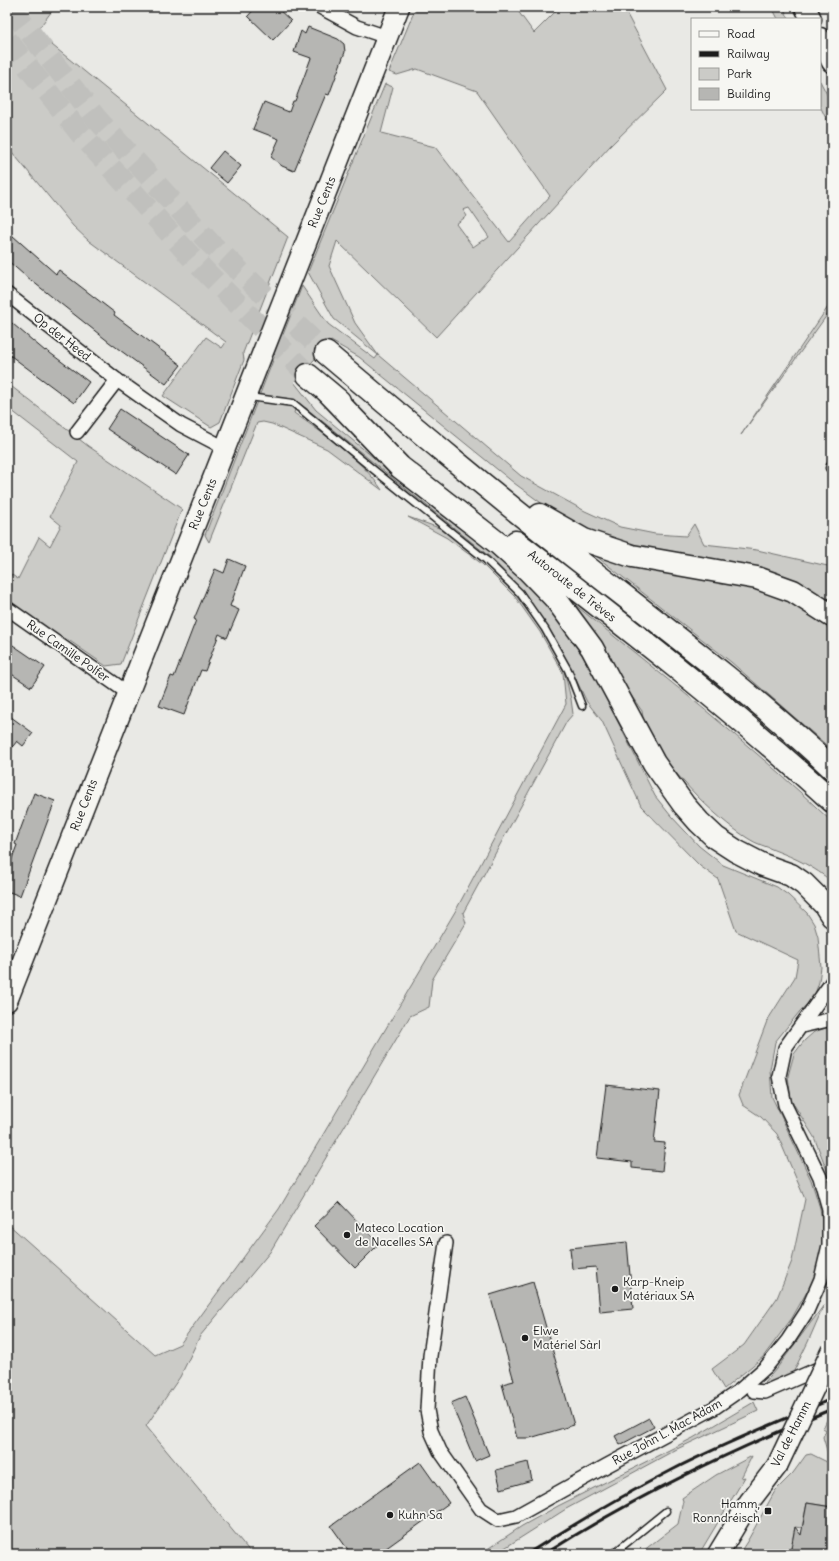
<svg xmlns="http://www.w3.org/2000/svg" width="839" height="1561" viewBox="0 0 839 1561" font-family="Delius,sans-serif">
  <rect width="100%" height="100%" fill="#e9e9e5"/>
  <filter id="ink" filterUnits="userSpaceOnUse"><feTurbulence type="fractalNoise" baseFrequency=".025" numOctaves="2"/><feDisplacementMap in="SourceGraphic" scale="8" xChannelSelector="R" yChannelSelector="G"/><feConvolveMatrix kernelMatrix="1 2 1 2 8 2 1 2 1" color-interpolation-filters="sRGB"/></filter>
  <g filter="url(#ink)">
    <!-- green -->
    <g fill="#cbcbc7" stroke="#747472" fill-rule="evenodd">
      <polygon points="7,7 55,7 36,32 288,237 243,353 244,360 220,422 211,427 163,396 206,337 222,348 226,342 89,241 73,226 7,146"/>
      <path d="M416 7H515L534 33 560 7H623L667 90 610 146 436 337 337 241 329 266 355 323 378 355 521 476 585 511 620 527 655 534 686 536 694 524 704 544 757 550 832 567V602L795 581 650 550 615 541 582 527 548 508 514 483 359 357 331 341 294 382 316 410 379 462 483 542 534 589 567 628 604 694 655 796 671 816 699 846 723 865 777 887 788 895 807 913 814 924 818 937 821 967 819 982 815 994 810 1001 800 1011 775 1042 770 1070 772 1097 811 1180 820 1208 825 1241 813 1281 792 1318 763 1357 724 1389 712 1369 744 1345 777 1298 792 1261 805 1199 777 1134 761 1117 743 1105 739 1095 767 1021 795 977 798 960 736 931 718 879 700 866 641 806 602 721 587 702 557 641 525 594 490 557 306 408 296 406 294 413C323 433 363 461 382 490L327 449 272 424 263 422 257 423 209 542 205 535 302 286 328 324 375 359 378 355 334 319 308 272 385 84 393 87 381 133 435 147 509 242 550 196 477 91 417 69 397 75 389 72ZM469 208 489 237 484 241 483 240 473 247 456 224 467 216 463 210Z"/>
      <polygon points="772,7 783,7 789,19 778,19"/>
      <polygon points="820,81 832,104 832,131 820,106"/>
      <polygon points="832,301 832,308 741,435"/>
      <polygon points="7,383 88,446 182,509 121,664 106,666 67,639 65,642 7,601 7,572 18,579 39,537 50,546 61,525 50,516 78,462 7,407"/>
      <polygon points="408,517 442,529 483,562 508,585 540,628 564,670 571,699 573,714 567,721 463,913 466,923 432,980 429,1007 410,1016 270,1252 200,1336 180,1377 146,1426 252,1554 7,1554 7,1223 155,1355 180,1344 279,1209 456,910 566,704 563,673 540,632 515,597 482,564 447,538"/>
      <polygon points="598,552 755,585 790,598 832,627 832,750 731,662 596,556"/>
      <path d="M574 604C662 675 751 744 832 822V882C815 867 795 858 774 850 766 846 756 844 749 839 714 818 662 764 645 726 643 722 643 716 642 711L570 608Z"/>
      <polygon points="829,1027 832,1027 832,1183 814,1137 791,1100 788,1076 794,1054 804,1041 814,1032"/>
      <polygon points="824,1305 808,1342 792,1375 770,1385 764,1383 777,1368"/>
      <polygon points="754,1402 758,1411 677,1449 566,1509 495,1554 480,1554 522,1526 558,1506 693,1438"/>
      <polygon points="832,1418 832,1507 807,1503 802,1528 795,1527 790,1554 739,1554 748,1540 775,1491 793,1473 806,1455 811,1454 831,1464 823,1437 826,1430 823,1428 827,1420"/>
      <polygon points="752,1456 741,1478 745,1477 699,1554 639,1554 678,1524 683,1501 682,1498 716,1475"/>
    </g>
    <!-- building -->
    <g fill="#b6b6b3" stroke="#1c1c1c">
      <polygon points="256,7 276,7 291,21 273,40 248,16"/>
      <polygon points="308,27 338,39 344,44 345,52 329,95 326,94 294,171 282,166 271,157 279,139 253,129 264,102 289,112 293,101 295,101 311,58 294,52 301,31 305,34"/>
      <polygon points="223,151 241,166 227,183 209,168"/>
      <polygon points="13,236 56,274 59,270 115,313 114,315 181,365 166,384 109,342 32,281 32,282 7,260 7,243"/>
      <polygon points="7,319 45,351 46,350 89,382 74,403 7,353"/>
      <polygon points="120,409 189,455 176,475 107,429"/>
      <polygon points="229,559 245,566 230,606 239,610 227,638 219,634 205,671 201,670 184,715 159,706 171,676 174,677 196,620 194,619 215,569 224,573"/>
      <polygon points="7,641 45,667 31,687 7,671"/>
      <polygon points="7,714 33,733 23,746 17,741 7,754"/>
      <polygon points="34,793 55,801 20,896 7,891 7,872 17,845 15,844"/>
      <polygon points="606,1085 660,1091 654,1142 665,1143 662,1171 632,1168 632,1162 597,1158"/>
      <polygon points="339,1202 379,1244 355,1268 314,1226"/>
      <polygon points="627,1242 633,1309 600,1312 596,1267 572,1269 570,1248"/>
      <polygon points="533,1282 574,1425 530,1438 517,1438 502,1384 514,1381 490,1295"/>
      <polygon points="465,1397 489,1455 475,1461 451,1403"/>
      <polygon points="649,1418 654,1427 620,1445 615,1436"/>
      <polygon points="420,1462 449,1503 378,1554 351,1554 331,1526"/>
      <polygon points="528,1462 532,1480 501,1489 496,1470"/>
      <polygon points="807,1503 832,1507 832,1554 790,1554 795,1527 801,1535"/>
    </g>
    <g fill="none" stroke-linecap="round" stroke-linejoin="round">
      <!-- highway-tunnel -->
      <g stroke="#c0c0bd" stroke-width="22" stroke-dasharray="22 11" stroke-linecap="butt">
        <polyline points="10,7 96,118 209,242 326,353"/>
        <polyline points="7,40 80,133 193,259 308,375"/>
      </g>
      <defs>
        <g id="lane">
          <polyline points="249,397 293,403 374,470 486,560 520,593 545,629 568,670 582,706"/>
          <polyline points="829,468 832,461"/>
          <polyline points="613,1554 666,1511"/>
        </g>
        <g id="street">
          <polyline points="320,7 357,27 387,37"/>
          <polyline points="7,294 117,380 181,425 225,448"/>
          <polyline points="77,432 117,380"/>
          <polyline points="7,608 128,693"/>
          <polyline points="802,1026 832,1019"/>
          <polyline points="446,1243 430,1356 427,1410 431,1431 440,1451 481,1509 498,1520 516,1516 606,1466 714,1408 740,1390 766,1367 788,1340 807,1311 821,1279 829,1245 829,1209 820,1177 785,1105 779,1076 785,1048 832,982"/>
          <polyline points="754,1391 765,1392 827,1365"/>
        </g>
        <g id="primary">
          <polyline points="805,7 811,19"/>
          <polyline points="820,38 832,62"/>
          <polyline points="7,1001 399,7"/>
          <polyline points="718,1554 750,1501 777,1466"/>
        </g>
        <g id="highway">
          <path d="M326 353C409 423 492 493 578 560 664 627 752 693 832 768"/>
          <polyline points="308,375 339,401"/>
          <polyline points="328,392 400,467 499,544 529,571 555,598 592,648 654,763 684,805 699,822 716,838 736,851 763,865 791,875 804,884 825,905 832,916"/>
          <polyline points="540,515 584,540 632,556 757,578 793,591 832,616"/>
          <path d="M516 542C624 625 732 709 832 801"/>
        </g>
      </defs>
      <!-- lane casing -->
      <use href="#lane" stroke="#1c1c1c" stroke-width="9"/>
      <!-- street casing -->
      <use href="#street" stroke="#1c1c1c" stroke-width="16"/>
      <!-- primary casing -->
      <use href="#primary" stroke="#1c1c1c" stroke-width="23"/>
      <!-- highway casing -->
      <use href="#highway" stroke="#1c1c1c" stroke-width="25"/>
      <!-- lane -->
      <use href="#lane" stroke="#f6f6f2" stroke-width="6"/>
      <!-- street -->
      <use href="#street" stroke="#f6f6f2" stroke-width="13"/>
      <!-- primary -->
      <use href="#primary" stroke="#f6f6f2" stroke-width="20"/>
      <!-- highway -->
      <use href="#highway" stroke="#f6f6f2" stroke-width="22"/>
      <!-- rail -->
      <g stroke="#1c1c1c" stroke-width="3">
        <path d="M527 1554C574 1524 623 1495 674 1469 725 1443 779 1421 832 1399"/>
        <path d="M545 1554C637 1495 731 1451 832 1409"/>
      </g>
      <defs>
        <polyline id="primary-bridge" points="777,1466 832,1350"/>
      </defs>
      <!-- primary-bridge casing -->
      <use href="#primary-bridge" stroke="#1c1c1c" stroke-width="23" stroke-linecap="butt"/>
      <!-- primary-bridge -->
      <use href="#primary-bridge" stroke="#f6f6f2" stroke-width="20"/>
    </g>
  </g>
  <!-- markers -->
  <g fill="#1c1c1c" stroke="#f6f6f2" stroke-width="1.5">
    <circle cx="347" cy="1235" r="4"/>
    <circle cx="615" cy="1289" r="4"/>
    <circle cx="525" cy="1338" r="4"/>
    <rect x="764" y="1507" width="8" height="8" rx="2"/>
    <circle cx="390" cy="1515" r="4"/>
  </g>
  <g text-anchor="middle" stroke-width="3.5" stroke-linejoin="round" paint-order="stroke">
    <!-- street labels -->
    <g font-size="12" fill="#1c1c1c" stroke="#f6f6f2">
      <text transform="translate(322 202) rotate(-68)" y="4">Rue Cents</text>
      <text transform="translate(62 337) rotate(38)" y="4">Op der Heed</text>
      <text transform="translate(203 504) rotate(-68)" y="4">Rue Cents</text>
      <text transform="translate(572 586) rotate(38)" y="4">Autoroute de Trèves</text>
      <text transform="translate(68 651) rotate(35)" y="4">Rue Camille Polfer</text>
      <text transform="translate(84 805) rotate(-69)" y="4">Rue Cents</text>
      <text transform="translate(667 1432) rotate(-29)" y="4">Rue John L. Mac Adam</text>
      <text transform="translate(791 1434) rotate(-63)" y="4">Val de Hamm</text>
    </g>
    <!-- poi labels -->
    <g font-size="12" fill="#1c1c1c" stroke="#f6f6f2" text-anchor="start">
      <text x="355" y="1232">Mateco Location<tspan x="355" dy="14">de Nacelles SA</tspan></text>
      <text x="623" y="1286">Karp-Kneip<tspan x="623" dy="14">Matériaux SA</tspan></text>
      <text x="533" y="1335">Elwe<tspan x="533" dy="14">Matériel Sàrl</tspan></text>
      <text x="760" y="1508" text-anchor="end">Hamm,<tspan x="760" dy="14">Ronndréisch</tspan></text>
      <text x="398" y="1519">Kuhn Sa</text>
    </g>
  </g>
  <!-- margin -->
  <rect width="839" height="1561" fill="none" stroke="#f6f6f2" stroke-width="24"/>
  <rect x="12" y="12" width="815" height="1537" fill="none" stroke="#1c1c1c" stroke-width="1.5" filter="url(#ink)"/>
  <!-- legend -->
  <rect x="691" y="18" width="130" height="92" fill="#f6f6f2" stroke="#9f9f9c"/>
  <rect x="699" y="31" width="20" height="6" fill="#f6f6f2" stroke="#9f9f9c"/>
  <text x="727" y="38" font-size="12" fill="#1c1c1c">Road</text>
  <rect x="699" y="51" width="20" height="6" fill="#1c1c1c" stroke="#9f9f9c"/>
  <text x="727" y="58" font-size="12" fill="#1c1c1c">Railway</text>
  <rect x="699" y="68" width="20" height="12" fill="#cbcbc7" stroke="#9f9f9c"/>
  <text x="727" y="78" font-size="12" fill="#1c1c1c">Park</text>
  <rect x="699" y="88" width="20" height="12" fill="#b6b6b3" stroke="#9f9f9c"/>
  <text x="727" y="98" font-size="12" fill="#1c1c1c">Building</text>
</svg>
